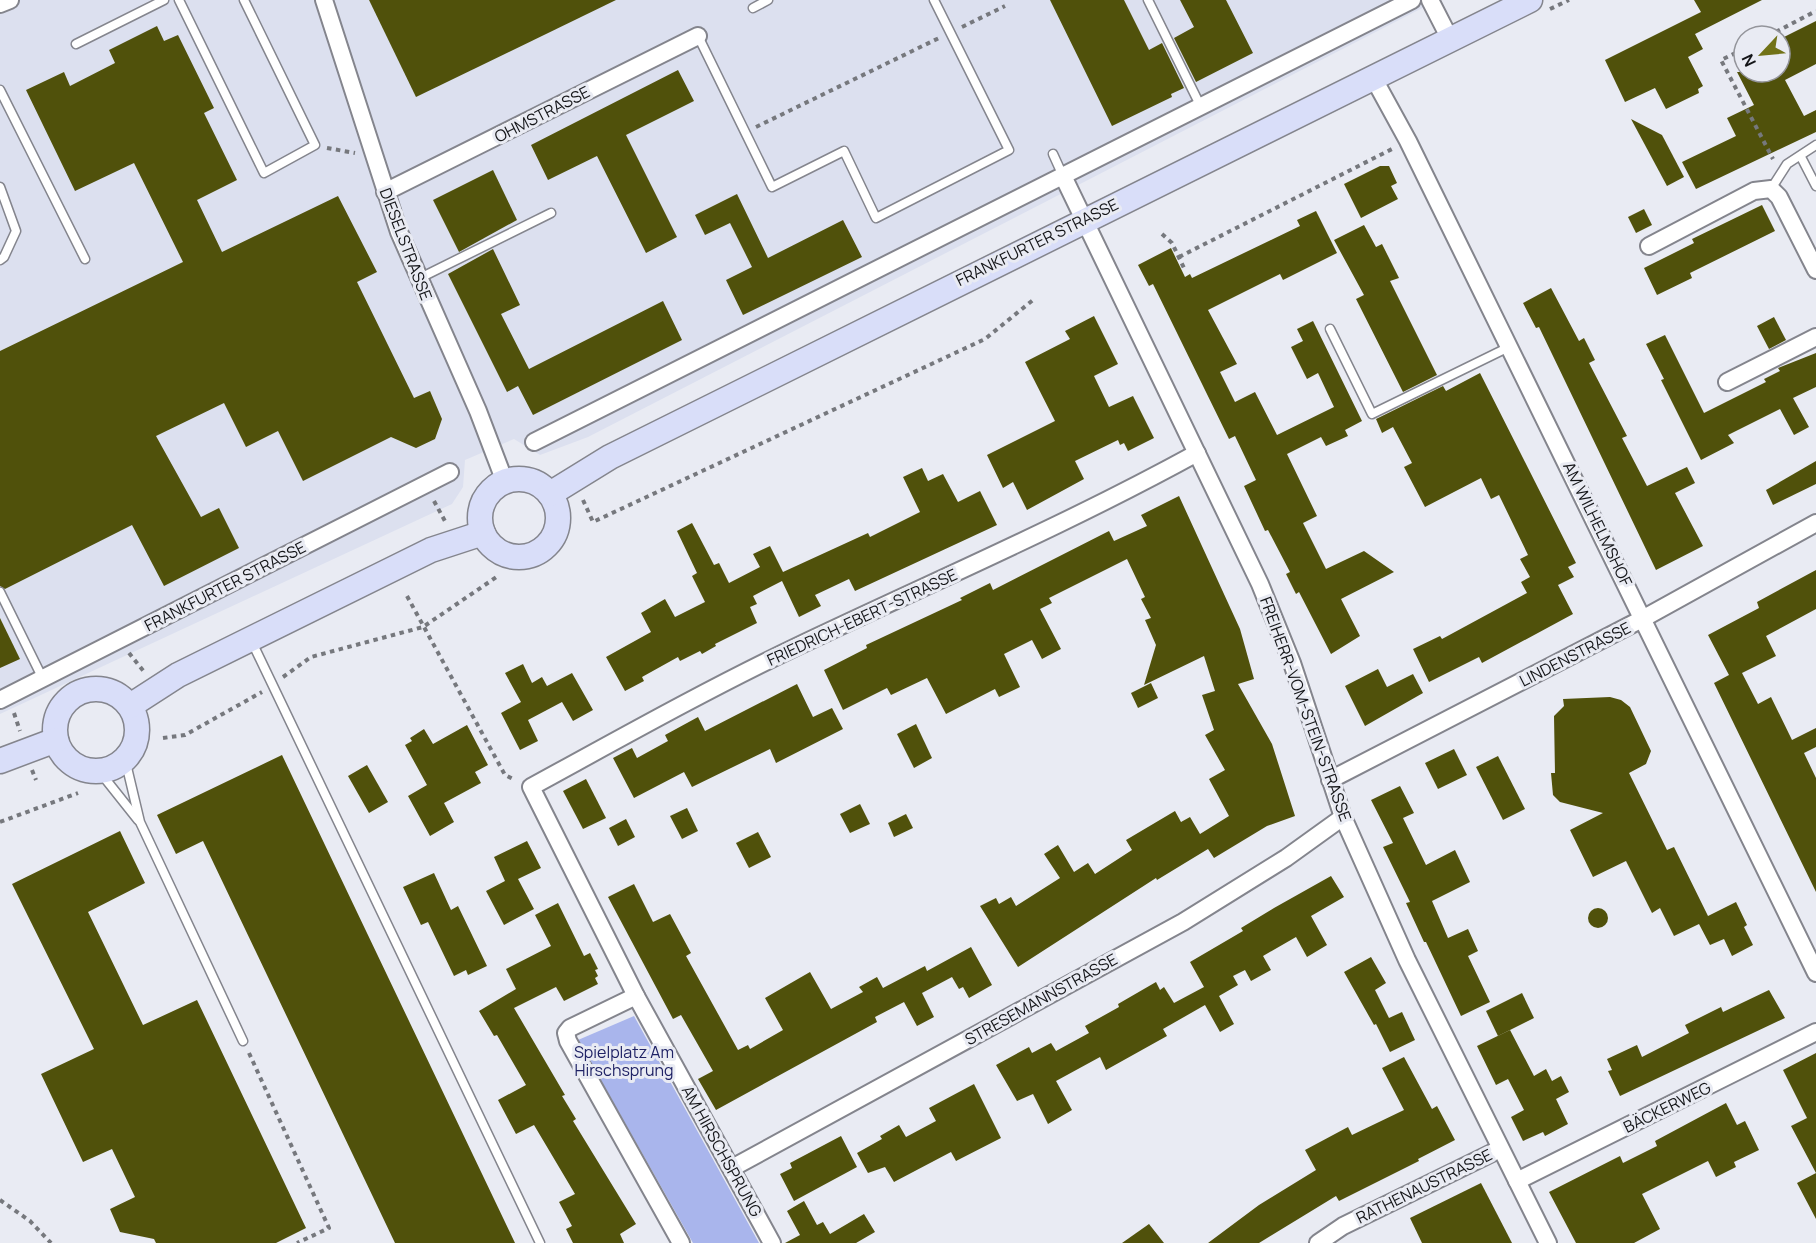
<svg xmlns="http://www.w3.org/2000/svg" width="1816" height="1243" viewBox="0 0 1816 1243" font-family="Manrope,sans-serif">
  <rect width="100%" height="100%" fill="#e9ebf3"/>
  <!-- built -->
  <polygon fill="#dce0ef" points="0,0 1438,0 588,437 540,455 514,439 465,460 463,487 452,504 0,714"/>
  <!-- green -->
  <polygon fill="#a9b5ec" points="634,1016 759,1243 693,1243 578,1040"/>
  <!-- building -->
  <g fill="#50510b">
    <polygon points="369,0 616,0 416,97"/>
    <polygon points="1050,0 1124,0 1149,50 1162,43 1184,88 1171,94 1172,97 1112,126"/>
    <polygon points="1180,0 1226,0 1253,53 1196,82 1174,38 1194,27"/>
    <polygon points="1694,0 1762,0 1695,34 1703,49 1688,57 1703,86 1698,89 1699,93 1666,109 1655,88 1625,102 1605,60 1701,12"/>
    <polygon points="1816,21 1816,64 1785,80 1804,116 1816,110 1816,132 1696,189 1682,162 1736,136 1727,118 1754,105 1737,72 1780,72 1780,39"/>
    <polygon points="157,26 164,41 178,35 214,108 204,113 237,180 197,200 222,252 338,196 377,272 357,282 414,398 430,391 442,419 435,439 416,448 391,437 303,481 278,431 246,447 224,403 156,436 201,517 219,508 239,548 164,586 132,525 5,589 0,586 0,351 183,262 134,163 75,191 26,90 64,72 70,86 115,63 109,50"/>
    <polygon points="678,70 694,101 626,135 677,237 646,253 597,156 548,180 531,145"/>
    <polygon points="1631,119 1662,135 1684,177 1667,186"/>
    <polygon points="1380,166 1389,166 1397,183 1391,186 1398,199 1361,218 1344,184"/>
    <polygon points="493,170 517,220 459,252 433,200"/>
    <polygon points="737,194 768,258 843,220 862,257 743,315 726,280 752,267 730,223 705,235 695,215"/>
    <polygon points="1762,205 1775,231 1690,273 1692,278 1657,295 1644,268 1694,243 1692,239"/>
    <polygon points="1644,209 1652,225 1636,233 1628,217"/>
    <polygon points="1316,211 1337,253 1283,280 1280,274 1208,310 1237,364 1220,372 1235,402 1255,392 1277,435 1334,407 1318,373 1307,379 1291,347 1303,341 1297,329 1313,321 1362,421 1345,430 1348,436 1326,446 1321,437 1287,454 1317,516 1303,523 1326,569 1364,551 1394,572 1341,599 1360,636 1331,654 1299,592 1296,594 1286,574 1290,572 1268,530 1265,531 1244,486 1256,480 1235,436 1229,439 1153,284 1149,286 1138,265 1171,248 1185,277 1190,274 1192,278 1300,226 1297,220"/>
    <polygon points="1364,225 1376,247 1382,244 1399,278 1390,281 1437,375 1403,392 1356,299 1364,295 1334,240"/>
    <polygon points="493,249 520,305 501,314 529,369 663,301 682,340 533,415 518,386 507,392 448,274"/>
    <polygon points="1551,288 1579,341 1584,338 1595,360 1589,363 1627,436 1622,438 1647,486 1687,467 1695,483 1675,493 1703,546 1656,570 1539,327 1536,328 1523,303"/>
    <polygon points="1094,316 1118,364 1094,376 1109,407 1133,396 1154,438 1128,451 1124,443 1120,445 1118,440 1075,461 1084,479 1027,510 1013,482 1003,488 987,455 1055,421 1025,362 1070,339 1065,331"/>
    <polygon points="1774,317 1786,340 1769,349 1757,326"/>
    <polygon points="1665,335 1704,413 1766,382 1764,379 1780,371 1778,368 1816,353 1816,387 1793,398 1809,427 1794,435 1780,409 1728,435 1734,443 1701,460 1661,380 1664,379 1646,344"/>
    <polygon points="1480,373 1576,563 1568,567 1574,577 1558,585 1573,614 1482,663 1479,657 1429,682 1413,649 1440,636 1442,639 1527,593 1521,582 1530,577 1520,559 1528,555 1499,495 1491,499 1481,478 1425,507 1404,467 1412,463 1393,427 1382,433 1376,419 1443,386 1446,391"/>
    <polygon points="1816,461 1816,484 1773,505 1766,490"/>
    <polygon points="922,468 928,481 943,474 958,502 980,491 997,525 855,591 849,579 815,595 821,606 799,617 782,581 753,596 757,604 750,607 757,623 715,644 716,646 702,654 700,651 680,661 678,657 642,677 644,681 625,691 606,657 651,632 641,613 665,599 675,617 705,602 692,576 697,573 677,531 692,523 714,565 719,563 729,583 760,567 753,554 770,546 783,572 868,533 870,537 920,512 903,477"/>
    <polygon points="1179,496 1240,629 1254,679 1238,684 1272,744 1295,816 1267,826 1214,858 1208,849 1157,880 1156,878 1018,967 980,906 996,898 999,904 1011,897 1016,906 1060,878 1044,854 1058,845 1074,872 1088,863 1095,874 1132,850 1126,840 1175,811 1181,822 1190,817 1200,834 1229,816 1209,779 1225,770 1205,735 1214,730 1202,695 1215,691 1204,656 1144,685 1156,645 1145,620 1151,618 1141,599 1145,597 1127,559 1049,598 1052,603 1040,609 1061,649 1042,659 1032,640 1004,654 1020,687 999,697 995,689 946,714 927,678 891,695 887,688 843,710 824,670 867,648 866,645 962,600 960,598 990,583 993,590 1109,531 1114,541 1147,526 1141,515"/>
    <polygon points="1816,570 1816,609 1766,636 1776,656 1742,673 1758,704 1771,697 1792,740 1816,728 1816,747 1804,753 1816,778 1816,892 1714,683 1729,675 1708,635 1759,608 1757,602"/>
    <polygon points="0,618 20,659 0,668"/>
    <polygon points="523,664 532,683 542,677 547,686 572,673 593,710 573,721 562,702 528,720 538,741 520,750 501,713 521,702 505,673"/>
    <polygon points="1378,669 1387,687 1413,674 1423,693 1365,726 1345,686"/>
    <polygon points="1151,683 1158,698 1138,708 1131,693"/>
    <polygon points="797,684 813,717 832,708 843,729 776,763 770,749 692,787 684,772 634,798 613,758 632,748 637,758 668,741 665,735 698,717 705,731"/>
    <polygon points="1610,697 1621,700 1630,707 1651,751 1646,764 1629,773 1667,850 1674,847 1708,916 1736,902 1747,925 1744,927 1753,945 1732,956 1724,939 1710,945 1699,924 1674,936 1660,908 1652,913 1626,861 1593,877 1570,830 1603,813 1560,802 1553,795 1551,773 1555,773 1554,716 1564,706 1563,699"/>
    <polygon points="916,724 932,758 914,768 897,734"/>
    <polygon points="467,725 488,765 475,772 481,783 444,803 454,822 430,836 408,796 427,785 405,745 412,741 410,738 424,729 433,744"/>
    <polygon points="1454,749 1467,775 1438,789 1425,763"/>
    <polygon points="282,755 515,1243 395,1243 203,841 176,854 157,815"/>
    <polygon points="1498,756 1525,809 1503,820 1476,767"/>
    <polygon points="367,765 388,802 369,813 348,776"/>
    <polygon points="586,779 606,818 583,829 563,791"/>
    <polygon points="1400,786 1414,813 1403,818 1426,865 1455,850 1470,882 1432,901 1448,938 1468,929 1478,951 1468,956 1490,1002 1461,1016 1426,942 1424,942 1406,903 1410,902 1383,847 1393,843 1371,800"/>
    <polygon points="860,804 870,824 850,833 840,814"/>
    <polygon points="687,808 698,831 682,839 670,816"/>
    <polygon points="906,814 913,828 894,837 888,823"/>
    <polygon points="626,819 635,837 618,846 609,828"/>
    <polygon points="120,831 145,883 88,912 143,1025 197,1000 306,1228 276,1243 156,1243 154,1239 120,1232 110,1209 135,1197 112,1149 83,1162 41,1074 94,1049 12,884"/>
    <polygon points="758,832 771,857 749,868 736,843"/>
    <polygon points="527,841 541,868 518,879 534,909 504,925 486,891 505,881 494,857"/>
    <polygon points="434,873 451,910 458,906 487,966 468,975 466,970 454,976 428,922 421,925 403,887"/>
    <polygon points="1331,876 1344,897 1311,916 1327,945 1307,957 1296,937 1263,956 1271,970 1251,981 1245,970 1233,976 1238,985 1219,996 1234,1024 1220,1032 1205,1005 1163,1029 1167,1036 1106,1070 1100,1057 1056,1081 1072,1110 1048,1124 1033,1094 1017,1101 996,1065 1029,1047 1032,1053 1051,1043 1056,1051 1089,1033 1085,1026 1119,1007 1118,1004 1156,982 1160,990 1164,987 1174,1003 1204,987 1190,962 1243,931 1241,928 1274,908"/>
    <polygon points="634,884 653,922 670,914 691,953 686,956 738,1050 748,1045 750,1049 783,1030 765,998 810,972 831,1009 863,992 859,987 877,977 883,988 925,966 927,971 971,947 992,985 969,998 963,987 959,989 952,977 922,993 934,1017 917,1026 904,1002 875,1017 877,1022 716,1110 698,1079 713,1071 681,1015 673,1019 608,897"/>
    <polygon points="558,903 584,956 590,953 598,969 595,970 598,976 595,978 598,984 564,1001 556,987 514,1008 565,1095 562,1096 576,1119 573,1121 636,1224 620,1234 624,1243 573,1243 566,1229 572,1226 559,1202 575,1194 534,1125 516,1134 498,1100 526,1085 497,1035 494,1036 479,1011 516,989 506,969 551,946 535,915"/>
    <circle cx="1598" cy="918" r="10"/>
    <polygon points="1371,957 1386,983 1375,990 1389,1018 1402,1012 1415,1040 1390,1052 1376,1024 1374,1025 1344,972"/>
    <polygon points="1769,990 1785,1018 1620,1096 1608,1071 1612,1070 1607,1059 1637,1045 1642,1057 1689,1033 1685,1025 1721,1007 1723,1012"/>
    <polygon points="1522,993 1534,1018 1498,1036 1486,1011"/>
    <polygon points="1510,1030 1534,1076 1546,1069 1552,1081 1561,1076 1569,1092 1556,1099 1568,1124 1545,1136 1543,1132 1523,1141 1511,1117 1524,1110 1508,1079 1496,1085 1477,1046"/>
    <polygon points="1816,1053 1816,1219 1797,1183 1816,1173 1791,1126 1807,1118 1783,1070"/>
    <polygon points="1404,1057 1432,1109 1437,1106 1455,1140 1418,1159 1419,1161 1339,1201 1336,1196 1259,1243 1208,1243 1259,1205 1316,1170 1305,1150 1348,1127 1352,1135 1404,1110 1382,1068"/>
    <polygon points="974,1084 1001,1138 956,1161 951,1152 894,1182 885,1167 868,1173 857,1153 882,1139 880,1136 899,1125 906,1137 936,1121 929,1108"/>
    <polygon points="1726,1103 1737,1125 1745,1121 1759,1150 1734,1162 1736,1167 1716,1177 1708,1161 1642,1194 1660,1229 1634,1243 1576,1243 1549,1192 1620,1156 1623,1163 1657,1146 1655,1141"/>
    <polygon points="841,1136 857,1167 794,1201 780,1174 792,1168 790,1163"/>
    <polygon points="1481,1183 1512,1243 1422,1243 1410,1218"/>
    <polygon points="804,1201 817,1225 823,1222 830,1234 864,1214 875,1232 856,1243 785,1243 800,1235 787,1211"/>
    <polygon points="1149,1224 1164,1243 1122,1243"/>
  </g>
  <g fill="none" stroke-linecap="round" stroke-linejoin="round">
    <defs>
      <g id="lane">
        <polyline points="179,0 264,173 315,145 244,0"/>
        <polyline points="1148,0 1201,107"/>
        <polyline points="753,8 768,0"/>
        <polyline points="698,36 772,187 844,151 876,218 1009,150 934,0"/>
        <polyline points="76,44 164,0"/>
        <polyline points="0,90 85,259"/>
        <polyline points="1053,154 1063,176"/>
        <polyline points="1801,157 1816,186"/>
        <polyline points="0,187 16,231 4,257 0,260"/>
        <polyline points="1771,189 1787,164 1816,145"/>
        <polyline points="418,279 551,213"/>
        <polyline points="1330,329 1372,414 1509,347"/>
        <polyline points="0,592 43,679"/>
        <polyline points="251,640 540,1243"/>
        <polyline points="125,759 140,822 243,1041"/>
        <polyline points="99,771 138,820"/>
      </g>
      <g id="street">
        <polyline points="324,0 399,232 478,411 505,482"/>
        <polyline points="1430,0 1450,39"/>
        <polyline points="0,4 10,0"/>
        <polyline points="1374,79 1408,141 1816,973"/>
        <polyline points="1063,176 1260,584 1292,663 1343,817 1407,960 1548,1243"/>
        <polyline points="385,192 698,36"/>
        <polyline points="1649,246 1754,191 1771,189 1779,197 1816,270"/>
        <polyline points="1727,382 1816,337"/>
        <polyline points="534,442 1412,0"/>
        <polyline points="0,700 450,472"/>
        <polyline points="1330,780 1644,618 1816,523"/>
        <polyline points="636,996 570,1028 566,1033 568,1041 681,1243"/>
        <polyline points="732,1168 1183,922 1286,858 1343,817"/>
        <polyline points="1517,1181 1816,1032"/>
        <path d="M772 1243 636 996 531 787C619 739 706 690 796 647 930 583 1066 525 1197 453"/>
        <polyline points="1318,1243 1343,1226 1500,1149"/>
      </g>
      <g id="secondary">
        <circle cx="519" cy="518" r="39"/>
        <path d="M550 494 610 457C916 303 1223 151 1530 0"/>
        <circle cx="96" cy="730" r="41"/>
        <polyline points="130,706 178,675 431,550 483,533"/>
        <polyline points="0,761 56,740"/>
      </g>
    </defs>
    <!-- lane casing -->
    <use href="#lane" stroke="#84858d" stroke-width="11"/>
    <!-- street casing -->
    <use href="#street" stroke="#84858d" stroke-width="20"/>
    <!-- secondary casing -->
    <use href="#secondary" stroke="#84858d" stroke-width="27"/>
    <!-- path -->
    <g stroke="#76787d" stroke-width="4" stroke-dasharray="4.5 4.5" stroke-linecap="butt">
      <polyline points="1550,9 1569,0"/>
      <polyline points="962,27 1005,6"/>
      <polyline points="1768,36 1816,11"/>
      <polyline points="1744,49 1721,60 1773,159"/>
      <polyline points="756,127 939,38"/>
      <polyline points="327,148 355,153"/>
      <polyline points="1162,234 1172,243 1184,268"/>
      <polyline points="1179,257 1394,148"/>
      <polyline points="583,500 593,522 985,339 1033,300"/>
      <polyline points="434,501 446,523"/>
      <polyline points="407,596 505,775 515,780"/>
      <polyline points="129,653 145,673"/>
      <polyline points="283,677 311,657 423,627 498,576"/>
      <polyline points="14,713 20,731"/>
      <polyline points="163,738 185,735 262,692"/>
      <polyline points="32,770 36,780"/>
      <polyline points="0,822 78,793"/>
      <polyline points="249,1053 329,1228 297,1243"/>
      <polyline points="0,1200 30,1221 51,1243"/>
    </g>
    <!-- lane -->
    <use href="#lane" stroke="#fff" stroke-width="8"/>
    <!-- street -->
    <use href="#street" stroke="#fff" stroke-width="16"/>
    <!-- secondary -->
    <use href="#secondary" stroke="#d9def9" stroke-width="24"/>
  </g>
  <g text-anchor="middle" stroke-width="6" stroke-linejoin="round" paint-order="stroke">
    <!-- street labels -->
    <g font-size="16" fill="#141518" stroke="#e9ebf3">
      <text transform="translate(542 114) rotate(-27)" y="6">OHMSTRASSE</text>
      <text transform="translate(1037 242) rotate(-26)" y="6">FRANKFURTER STRASSE</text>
      <text transform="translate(406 244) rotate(69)" y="6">DIESELSTRASSE</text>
      <text transform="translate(1598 524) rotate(64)" y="6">AM WILHELMSHOF</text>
      <text transform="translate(225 586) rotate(-27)" y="6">FRANKFURTER STRASSE</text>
      <text transform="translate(862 617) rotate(-25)" y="6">FRIEDRICH-EBERT-STRASSE</text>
      <text transform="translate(1575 654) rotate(-27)" y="6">LINDENSTRASSE</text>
      <text transform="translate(1306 709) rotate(70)" y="6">FREIHERR-VOM-STEIN-STRASSE</text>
      <text transform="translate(1041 999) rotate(-29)" y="6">STRESEMANNSTRASSE</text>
      <text transform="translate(1667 1107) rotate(-26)" y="6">BÄCKERWEG</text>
      <text transform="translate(722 1151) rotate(61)" y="6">AM HIRSCHSPRUNG</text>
      <text transform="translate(1424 1186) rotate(-26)" y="6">RATHENAUSTRASSE</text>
    </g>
    <!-- park labels -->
    <g font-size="16" fill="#1f2265" stroke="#e9ebf3">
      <text x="624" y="1058">Spielplatz Am<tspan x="624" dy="18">Hirschsprung</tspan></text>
    </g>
  </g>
  <!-- north arrow -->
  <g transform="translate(1762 54) rotate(244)"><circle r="28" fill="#e9ebf3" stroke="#94959b" stroke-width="1.5"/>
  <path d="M0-4.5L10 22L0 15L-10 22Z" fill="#717216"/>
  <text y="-9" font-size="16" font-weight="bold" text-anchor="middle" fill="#141518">N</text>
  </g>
</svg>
